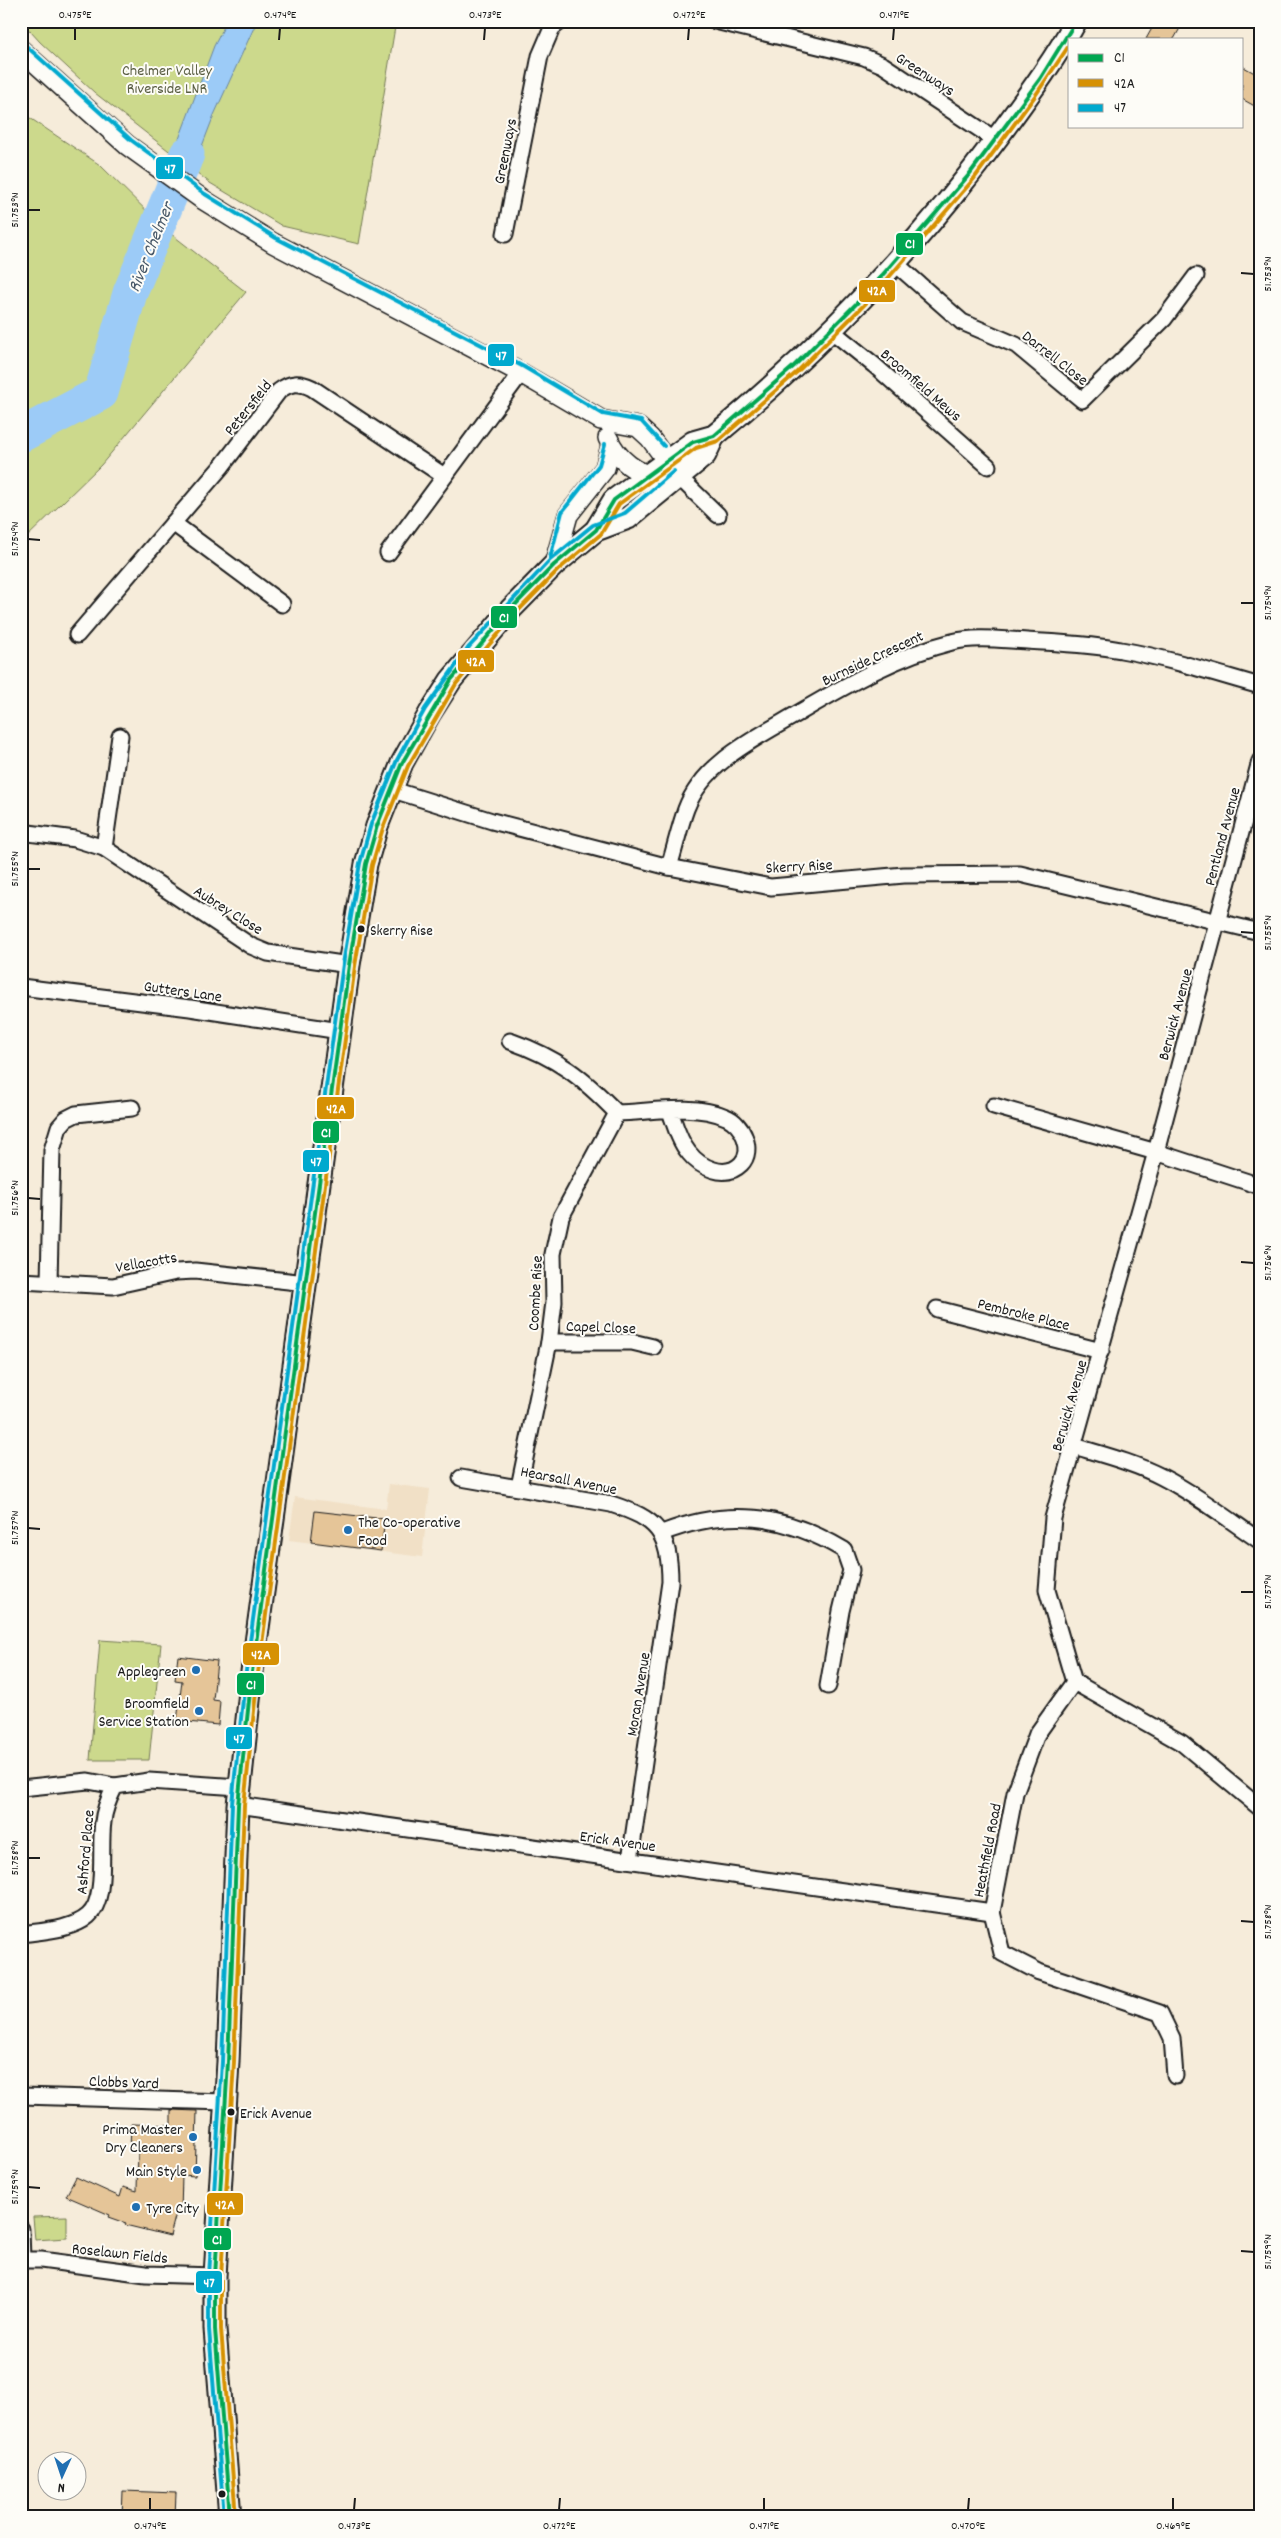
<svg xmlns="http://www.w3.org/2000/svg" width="1281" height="2538" viewBox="0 0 1281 2538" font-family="Dekko,sans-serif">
  <rect width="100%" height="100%" fill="#f6ecda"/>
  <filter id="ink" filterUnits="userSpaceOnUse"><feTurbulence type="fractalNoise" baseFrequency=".02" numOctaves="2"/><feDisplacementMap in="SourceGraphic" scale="10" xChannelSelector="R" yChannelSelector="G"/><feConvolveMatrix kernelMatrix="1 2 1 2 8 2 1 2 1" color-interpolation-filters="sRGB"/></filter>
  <g filter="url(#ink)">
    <!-- built -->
    <polygon fill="#f1e0c6" points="389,1484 430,1489 422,1557 289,1540 295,1497 386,1509"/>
    <!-- green -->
    <g fill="#ccd98c" stroke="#747a54">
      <polygon points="21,21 396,21 359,244 282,226 210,183 95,93 40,42"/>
      <polygon points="21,112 100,165 166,230 246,292 101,465 21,543"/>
      <polygon points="100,1640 161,1644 149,1760 90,1760"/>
      <polygon points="67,2216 67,2238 35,2240 33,2217"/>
    </g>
    <!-- water -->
    <polygon fill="#9ccbf7" stroke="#69859f" points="227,21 257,21 214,115 179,206 159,192 214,46"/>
    <!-- pier -->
    <polygon fill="#f6ecda" points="172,154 194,171 181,207 157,191"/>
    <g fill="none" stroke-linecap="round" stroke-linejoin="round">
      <!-- river -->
      <polyline stroke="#9ccbf7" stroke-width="35" points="21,435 101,393 130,293 187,154"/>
    </g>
    <!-- building -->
    <g fill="#e5c598" stroke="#1c1c1c">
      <polygon points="1156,21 1184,21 1174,39 1146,39"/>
      <polygon points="1242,66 1260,76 1260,109 1242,99"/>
      <polygon points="315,1511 385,1519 381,1551 311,1542"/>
      <polygon points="178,1656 217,1661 213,1700 220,1701 218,1725 177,1721 182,1681 175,1680"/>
      <polygon points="171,2110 197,2111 195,2176 182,2175 181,2213 176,2213 170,2236 125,2225 126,2223 109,2217 110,2215 66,2196 76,2177 120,2197 123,2187 137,2191 138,2150 130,2150 131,2124 171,2125"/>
      <polygon points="123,2491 176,2493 175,2517 122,2517"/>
    </g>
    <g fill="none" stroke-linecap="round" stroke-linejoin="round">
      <defs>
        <g id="minor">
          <polyline points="715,21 864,57 883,65 996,140"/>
          <polyline points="505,234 540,56 552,28 561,21"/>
          <polyline points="896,264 962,322 1016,345 1082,400 1164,319 1196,276"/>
          <polyline points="832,331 874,365 988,466"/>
          <polyline points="678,476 718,515"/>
          <polyline points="173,523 282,604"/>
          <polyline points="388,553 521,373"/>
          <path d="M77 635 222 466 279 391C291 382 299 382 312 388L444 476"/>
          <polyline points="1260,761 1156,1152 1053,1518 1047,1590 1074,1682 1182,1743 1260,1808"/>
          <polyline points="390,789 492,821 669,867 771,887 904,875 1020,874 1260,932"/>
          <polyline points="21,832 75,839 104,848 251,946 268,953 349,965"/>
          <polyline points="104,848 120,736"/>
          <path d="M669 867C675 848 679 828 686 809 704 761 760 736 802 711 848 684 899 655 952 642 976 636 1003 640 1027 641 1058 643 1090 644 1121 650 1168 658 1214 673 1260 686"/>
          <polyline points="21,987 190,1008 340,1031"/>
          <path d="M510 1041C558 1058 582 1077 617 1113L561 1217 553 1254 554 1302 549 1342 519 1487"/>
          <polyline points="994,1106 1156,1152 1260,1186"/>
          <path d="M617 1113C652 1112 693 1103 726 1117 742 1123 755 1150 741 1164 725 1180 700 1167 689 1153 679 1141 675 1125 670 1111"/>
          <polyline points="21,1281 113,1286 176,1272 195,1271 307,1283"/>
          <polyline points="49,1282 52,1150 59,1127 66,1119 76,1114 132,1108"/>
          <polyline points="937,1309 1101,1351"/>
          <polyline points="549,1342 632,1342 653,1347"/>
          <path d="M1074 1446C1104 1455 1135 1463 1162 1477 1197 1495 1228 1519 1260 1541"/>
          <path d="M461 1478 611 1504C657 1519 670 1532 670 1582L630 1860"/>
          <path d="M662 1533C727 1507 784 1514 844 1550L851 1570 841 1611 828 1686"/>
          <polyline points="1074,1682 1037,1734 1015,1793 992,1912 1002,1953 1039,1972 1160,2013 1172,2038 1175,2076"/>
          <polyline points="21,1788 88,1781 115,1786"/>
          <polyline points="238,1805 992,1912"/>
          <path d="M21 1934C41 1931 72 1930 88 1916 108 1899 99 1847 103 1822 104 1809 109 1798 115 1786L149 1781 239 1787"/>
          <polyline points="22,2096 225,2102"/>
          <polyline points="21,2229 22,2260"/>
          <polyline points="21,2260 41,2260 146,2274 215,2276"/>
        </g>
        <g id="tertiary">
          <polyline points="21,50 127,145 202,199 273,243 521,373 601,420 638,427 650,438 676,473"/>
          <path d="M608 438C616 458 638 477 661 477"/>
          <polyline points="554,565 568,515 605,468 611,446"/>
        </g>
        <g id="secondary">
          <polyline points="596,530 628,518 705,455 714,436"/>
          <path d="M230 2517 215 2329V2276L228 2062 238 1805 252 1672 349 965 366 864 377 826 402 763 430 713 451 680 511 609 554 565 596 530 614 500 693 442 714 436C822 347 917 247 1000 134 1027 97 1054 61 1076 21"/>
        </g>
      </defs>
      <!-- minor casing -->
      <use href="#minor" stroke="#1c1c1c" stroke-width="19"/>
      <!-- tertiary casing -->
      <use href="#tertiary" stroke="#1c1c1c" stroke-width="22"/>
      <!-- secondary casing -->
      <use href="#secondary" stroke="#1c1c1c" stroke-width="25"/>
      <!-- minor -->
      <use href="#minor" stroke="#fdfcf7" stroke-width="15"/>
      <!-- tertiary -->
      <use href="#tertiary" stroke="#fdfcf7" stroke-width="19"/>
      <!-- secondary -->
      <use href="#secondary" stroke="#fdfcf7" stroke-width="21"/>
      <defs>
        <polyline id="bus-1" points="230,2517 215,2329 215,2276 228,2062 238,1805 252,1672 349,965 366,864 377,826 402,763 451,680 511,609 554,565 596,530 614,500 693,442 714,436 793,367 866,294 968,176 1040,79 1076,21"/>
        <polyline id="bus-2" points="236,2517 221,2329 221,2276 234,2062 244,1805 258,1673 355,966 372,865 383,828 408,766 456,684 516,613 558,570 601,534 619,504 696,448 718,441 797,372 871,298 973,180 1035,96 1070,44"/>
        <g id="bus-3">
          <polyline points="25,45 131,140 205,194 276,238 524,367 603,414 641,421 664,446"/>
          <polyline points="550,558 562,512 599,465 605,444"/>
          <polyline points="224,2517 209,2329 209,2276 222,2062 232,1804 246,1671 274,1465 343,964 360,863 371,824 397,760 425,709 469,647 550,560 593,525 625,513 674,471"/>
        </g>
      </defs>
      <!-- bus-1 casing -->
      <use href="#bus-1" stroke="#fdfcf7" stroke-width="8"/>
      <!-- bus-2 casing -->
      <use href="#bus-2" stroke="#fdfcf7" stroke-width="8"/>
      <!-- bus-3 casing -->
      <use href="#bus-3" stroke="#fdfcf7" stroke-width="8"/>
      <!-- bus-1 -->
      <use href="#bus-1" stroke="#00a651" stroke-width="4"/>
      <!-- bus-2 -->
      <use href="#bus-2" stroke="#d69104" stroke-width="4"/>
      <!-- bus-3 -->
      <use href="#bus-3" stroke="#00a9ce" stroke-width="4"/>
    </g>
  </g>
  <!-- ticks -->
  <path fill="none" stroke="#1c1c1c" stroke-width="2" d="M75 40V28M279 40 280 28M484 40 485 28M688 40 689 28M893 40 894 28M28 210H40M1241 273 1254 274M28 539 40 540M1241 603H1254M28 869H40M1241 932 1254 933M28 1198 40 1199M1241 1262 1254 1263M28 1528 40 1529M1241 1592H1254M28 1858H40M1241 1921 1254 1922M28 2187 40 2188M1241 2251 1254 2252M150 2510V2498M354 2510 355 2498M559 2510 560 2498M764 2510V2498M968 2510 969 2498M1173 2510V2498"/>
  <!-- markers -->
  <g fill="#1c1c1c" stroke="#fdfcf7" stroke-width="2">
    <circle cx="361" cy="929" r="4.5"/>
    <circle cx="231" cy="2112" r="4.5"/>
    <circle cx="222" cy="2494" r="4.5"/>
  </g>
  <g fill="#1f6fb2" stroke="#fdfcf7" stroke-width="2">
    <circle cx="348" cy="1530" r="5"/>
    <circle cx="196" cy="1670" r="5"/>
    <circle cx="199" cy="1711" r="5"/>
    <circle cx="193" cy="2137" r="5"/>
    <circle cx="197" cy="2170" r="5"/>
    <circle cx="136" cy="2207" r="5"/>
  </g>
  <g text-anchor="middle" stroke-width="4" stroke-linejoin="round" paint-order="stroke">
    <!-- bus labels -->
    <g font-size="15" fill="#1c1c1c" stroke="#fdfcf7" text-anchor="start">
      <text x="370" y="935">Skerry Rise</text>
      <text x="240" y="2118">Erick Avenue</text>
    </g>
    <!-- park labels -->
    <g font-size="16" fill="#5a5e43" stroke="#fdfcf7">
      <text x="167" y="75">Chelmer Valley<tspan x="167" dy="18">Riverside LNR</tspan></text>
    </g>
    <!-- street labels -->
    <g font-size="16" fill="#1c1c1c" stroke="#fdfcf7">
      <text transform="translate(926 73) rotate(33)" y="6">Greenways</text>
      <text transform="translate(504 151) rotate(-79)" y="6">Greenways</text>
      <text transform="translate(1056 357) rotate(38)" y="6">Darrell Close</text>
      <text transform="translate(922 384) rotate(41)" y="6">Broomfield Mews</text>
      <text transform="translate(247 407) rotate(-51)" y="6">Petersfield</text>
      <text transform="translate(872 657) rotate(-25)" y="6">Burnside Crescent</text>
      <text transform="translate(1221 836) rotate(-75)" y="6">Pentland Avenue</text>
      <text transform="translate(799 865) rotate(-3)" y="6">Skerry Rise</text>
      <text transform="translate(229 909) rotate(32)" y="6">Aubrey Close</text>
      <text transform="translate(183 990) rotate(8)" y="6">Gutters Lane</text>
      <text transform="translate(1174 1014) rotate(-75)" y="6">Berwick Avenue</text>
      <text transform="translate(146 1261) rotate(-10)" y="6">Vellacotts</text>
      <text transform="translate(534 1293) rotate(-87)" y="6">Coombe Rise</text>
      <text transform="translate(1024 1313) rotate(14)" y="6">Pembroke Place</text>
      <text transform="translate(601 1326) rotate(2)" y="6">Capel Close</text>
      <text transform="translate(1068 1405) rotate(-74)" y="6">Berwick Avenue</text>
      <text transform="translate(569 1479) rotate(11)" y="6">Hearsall Avenue</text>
      <text transform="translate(637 1694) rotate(-81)" y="6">Moran Avenue</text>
      <text transform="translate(618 1840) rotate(8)" y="6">Erick Avenue</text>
      <text transform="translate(986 1850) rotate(-79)" y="6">Heathfield Road</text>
      <text transform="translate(84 1852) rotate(-85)" y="6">Ashford Place</text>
      <text transform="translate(124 2081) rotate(2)" y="6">Clobbs Yard</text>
      <text transform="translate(120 2252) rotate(6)" y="6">Roselawn Fields</text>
    </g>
    <!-- poi labels -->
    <g font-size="16" fill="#1c1c1c" stroke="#fdfcf7" text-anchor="end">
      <text x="358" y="1527" text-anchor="start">The Co-operative<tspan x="358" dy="18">Food</tspan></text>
      <text x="186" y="1676">Applegreen</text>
      <text x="189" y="1708">Broomfield<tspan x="189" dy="18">Service Station</tspan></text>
      <text x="183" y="2134">Prima Master<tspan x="183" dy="18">Dry Cleaners</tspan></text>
      <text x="187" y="2176">Main Style</text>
      <text x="146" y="2213" text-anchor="start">Tyre City</text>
    </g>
    <!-- water labels -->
    <g font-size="18" font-style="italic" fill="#495969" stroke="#fdfcf7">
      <text transform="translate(150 247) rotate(-68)" y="6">River Chelmer</text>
    </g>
  </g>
  <g stroke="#fdfcf7" stroke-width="2">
    <rect x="155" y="156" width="29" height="24" rx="5" fill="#00a9ce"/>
    <rect x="895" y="232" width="29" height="24" rx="5" fill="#00a651"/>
    <rect x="858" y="279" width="38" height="24" rx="5" fill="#d69104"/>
    <rect x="487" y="343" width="28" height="24" rx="5" fill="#00a9ce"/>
    <rect x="490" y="605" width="28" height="24" rx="5" fill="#00a651"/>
    <rect x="457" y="649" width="38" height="24" rx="5" fill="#d69104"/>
    <rect x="316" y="1096" width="39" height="24" rx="5" fill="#d69104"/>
    <rect x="312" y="1120" width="28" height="24" rx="5" fill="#00a651"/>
    <rect x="302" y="1149" width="28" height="24" rx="5" fill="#00a9ce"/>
    <rect x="242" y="1642" width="38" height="24" rx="5" fill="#d69104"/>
    <rect x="236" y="1672" width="29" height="24" rx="5" fill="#00a651"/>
    <rect x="225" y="1726" width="28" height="24" rx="5" fill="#00a9ce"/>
    <rect x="206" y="2192" width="38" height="24" rx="5" fill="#d69104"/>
    <rect x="203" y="2227" width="29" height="24" rx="5" fill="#00a651"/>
    <rect x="195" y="2270" width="28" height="24" rx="5" fill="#00a9ce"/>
  </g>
  <g font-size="14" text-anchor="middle" font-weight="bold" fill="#fff">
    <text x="170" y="173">47</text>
    <text x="910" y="248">C1</text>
    <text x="877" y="295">42A</text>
    <text x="501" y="360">47</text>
    <text x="504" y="622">C1</text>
    <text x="476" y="666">42A</text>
    <text x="336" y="1113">42A</text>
    <text x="326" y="1137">C1</text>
    <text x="316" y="1166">47</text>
    <text x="261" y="1659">42A</text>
    <text x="251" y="1689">C1</text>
    <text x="239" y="1743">47</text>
    <text x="225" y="2209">42A</text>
    <text x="217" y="2244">C1</text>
    <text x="209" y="2287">47</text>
  </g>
  <!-- margin -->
  <rect width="1281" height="2538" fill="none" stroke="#fdfcf7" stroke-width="55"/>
  <!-- legend -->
  <rect x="1068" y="38" width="175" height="90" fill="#fdfcf7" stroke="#a3a29f"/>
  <rect x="1078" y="54" width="25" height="8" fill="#00a651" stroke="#a3a29f"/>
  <text x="1114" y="62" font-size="15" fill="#1c1c1c">C1</text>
  <rect x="1078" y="79" width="25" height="8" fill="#d69104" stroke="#a3a29f"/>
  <text x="1114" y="88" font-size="15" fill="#1c1c1c">42A</text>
  <rect x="1078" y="104" width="25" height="8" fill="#00a9ce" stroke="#a3a29f"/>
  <text x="1114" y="112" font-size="15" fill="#1c1c1c">47</text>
  <!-- north arrow -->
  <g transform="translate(62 2476) rotate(183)"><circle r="24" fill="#fdfcf7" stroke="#a3a29f"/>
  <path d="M0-4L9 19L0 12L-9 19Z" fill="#1f6fb2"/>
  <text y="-8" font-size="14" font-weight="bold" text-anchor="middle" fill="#1c1c1c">N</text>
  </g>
  <rect x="28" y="28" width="1226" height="2482" fill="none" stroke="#1c1c1c" stroke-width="2"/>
  <g font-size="12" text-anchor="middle" fill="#1c1c1c">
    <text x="75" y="18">0.475°E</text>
    <text x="280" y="18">0.474°E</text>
    <text x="485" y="18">0.473°E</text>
    <text x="689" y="18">0.472°E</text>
    <text x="894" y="18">0.471°E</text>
    <text transform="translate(14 210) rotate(-90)" y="4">51.753°N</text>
    <text transform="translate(1267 274) rotate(-90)" y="4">51.753°N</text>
    <text transform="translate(14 539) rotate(-90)" y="4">51.754°N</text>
    <text transform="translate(1267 603) rotate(-90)" y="4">51.754°N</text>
    <text transform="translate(14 869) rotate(-90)" y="4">51.755°N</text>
    <text transform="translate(1267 933) rotate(-90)" y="4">51.755°N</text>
    <text transform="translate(14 1198) rotate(-90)" y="4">51.756°N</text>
    <text transform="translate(1267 1263) rotate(-90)" y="4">51.756°N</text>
    <text transform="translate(14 1528) rotate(-90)" y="4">51.757°N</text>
    <text transform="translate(1267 1592) rotate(-90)" y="4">51.757°N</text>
    <text transform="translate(14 1858) rotate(-90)" y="4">51.758°N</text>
    <text transform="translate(1267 1922) rotate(-90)" y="4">51.758°N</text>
    <text transform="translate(14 2187) rotate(-90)" y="4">51.759°N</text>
    <text transform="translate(1267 2252) rotate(-90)" y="4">51.759°N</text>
    <text x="150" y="2529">0.474°E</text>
    <text x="354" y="2529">0.473°E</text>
    <text x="559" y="2529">0.472°E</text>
    <text x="764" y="2529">0.471°E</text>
    <text x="968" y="2529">0.470°E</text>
    <text x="1173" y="2529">0.469°E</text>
  </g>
</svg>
